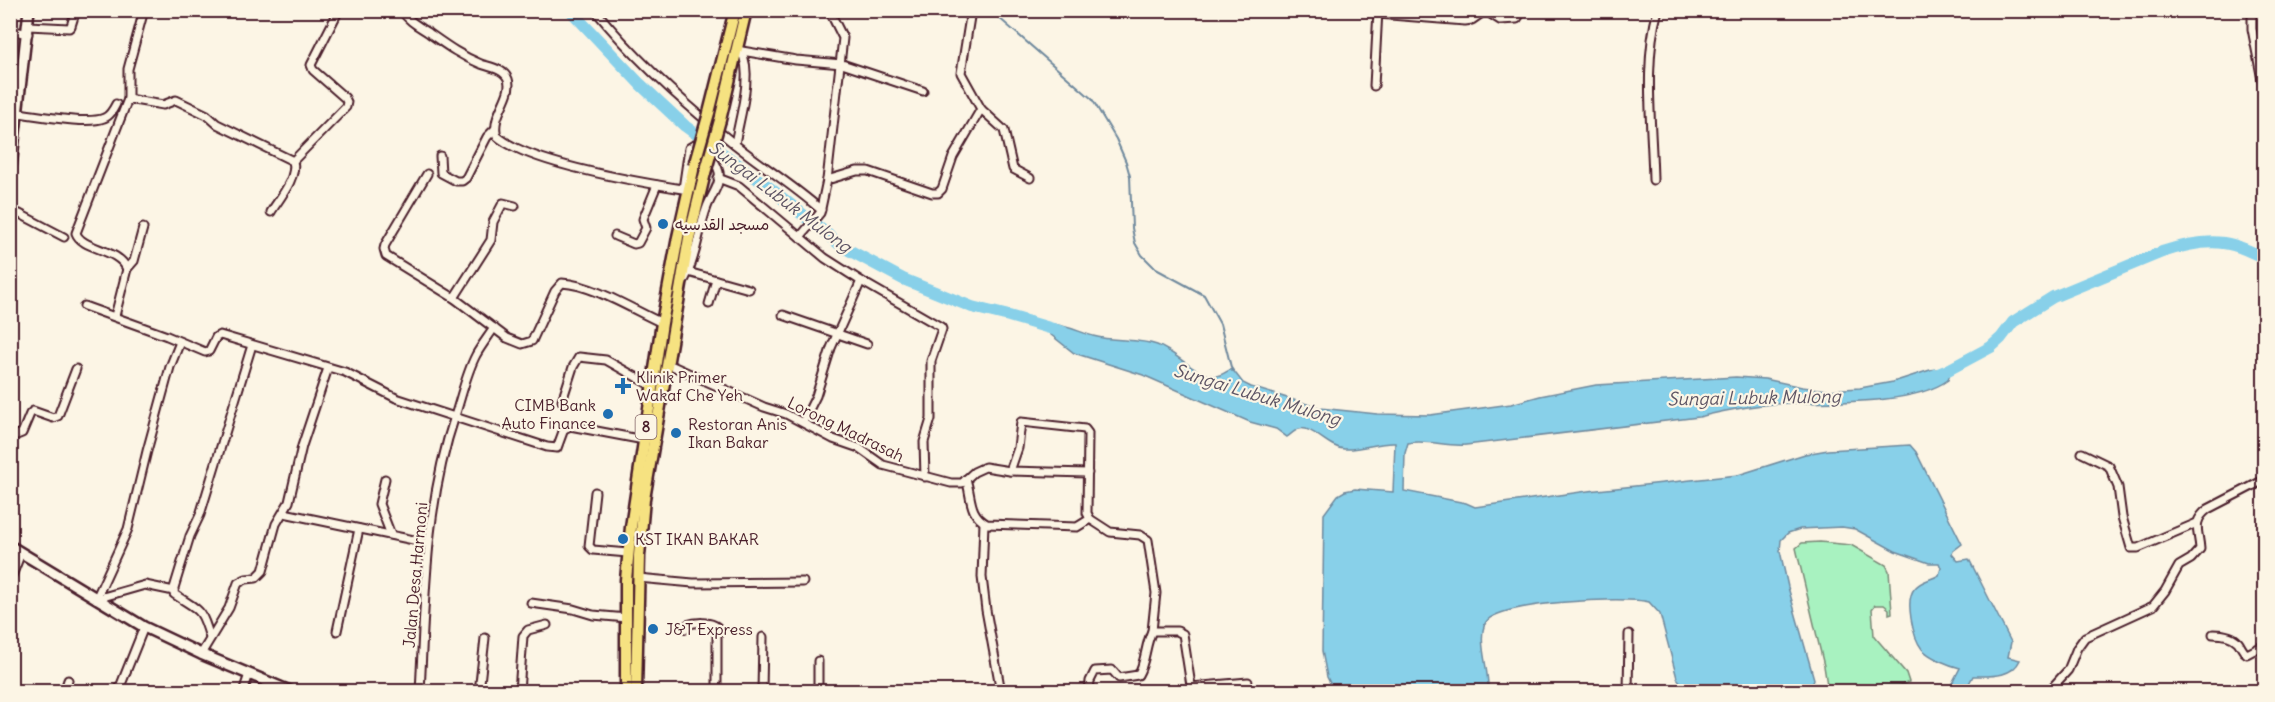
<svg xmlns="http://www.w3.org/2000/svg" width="2275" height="702" viewBox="0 0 2275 702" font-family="Delius,'Playpen Sans Arabic',sans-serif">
  <rect width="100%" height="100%" fill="#fcf5e5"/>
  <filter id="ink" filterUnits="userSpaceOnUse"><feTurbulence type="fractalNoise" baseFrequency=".0167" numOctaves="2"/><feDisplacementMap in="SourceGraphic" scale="12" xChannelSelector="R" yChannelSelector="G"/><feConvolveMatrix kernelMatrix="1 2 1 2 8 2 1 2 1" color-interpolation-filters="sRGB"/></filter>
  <g filter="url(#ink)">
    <!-- green -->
    <polygon fill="#a8f2c0" stroke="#798876" stroke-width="1.5" points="1820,542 1851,545 1886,565 1889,571 1892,613 1889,614 1889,609 1884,605 1875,605 1872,609 1874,636 1906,673 1909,682 1887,691 1828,691 1824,666 1796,548 1802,543"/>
    <!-- water -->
    <path fill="#88d0e9" stroke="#6f899d" stroke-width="1.5" d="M1052 324C1066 325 1079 332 1093 336 1114 342 1137 338 1157 345 1178 353 1192 374 1215 376 1222 376 1226 371 1232 369L1243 383 1251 387 1320 408 1377 414 1430 415 1511 404 1540 396 1596 385 1736 377 1765 379 1802 387 1828 390 1860 388 1893 382 1930 370 1945 368 1950 373 1948 380C1914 405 1832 402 1790 403 1760 404 1728 410 1699 417L1466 445C1446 447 1427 439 1408 443L1405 453 1404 491 1466 503 1475 507 1588 491 1738 475 1805 454 1828 450 1910 445 1916 452 1962 544 1953 551 1952 554 1958 561 1969 559 2011 642 2008 657 2020 660C2012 678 1990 676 1973 676L1965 691H1948L1960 668C1949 665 1930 658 1922 649 1913 638 1904 599 1915 588 1922 580 1931 580 1939 575L1941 568 1939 563H1929L1895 551 1855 529 1842 527 1800 529 1788 533 1781 540 1780 551 1788 587 1814 679 1811 691H1687L1677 678 1660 614 1649 602C1625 596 1498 602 1486 622 1476 639 1490 672 1488 691H1334L1327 677 1322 651 1324 514 1338 495 1345 491 1355 489 1393 492 1395 443C1378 442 1362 450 1344 449 1328 448 1312 425 1299 429 1295 430 1290 435 1287 437L1276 429 1250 422 1143 375 1074 353 1050 334 1047 327Z"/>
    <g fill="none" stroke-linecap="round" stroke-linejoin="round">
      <!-- stream -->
      <polyline stroke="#6f899d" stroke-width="2" points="990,10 1092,99 1116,139 1126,162 1130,176 1132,228 1135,243 1142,255 1156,269 1204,295 1220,324 1232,371"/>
      <!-- river -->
      <g stroke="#88d0e9" stroke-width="12">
        <polyline points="570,10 640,84 685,126 766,185 843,247 903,279 972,307 1009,316 1063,332"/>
        <path d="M1933 376 1948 370 1991 347 2001 338 2013 322 2053 297 2162 252C2183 245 2211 238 2233 245 2244 248 2254 253 2264 258"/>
      </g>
      <defs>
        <g id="street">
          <path d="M401 10C411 23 417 25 429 33 446 45 461 56 481 64 490 67 504 69 508 79 514 96 490 115 497 136 529 164 644 183 689 190"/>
          <path d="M595 10C634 58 679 99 727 138 757 163 792 184 821 210"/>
          <polyline points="964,10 970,17 961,73 981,109 1004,130 1013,169 1030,178"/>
          <polyline points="2252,10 2252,29 2264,90"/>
          <polyline points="1378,14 1465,21 1472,20 1482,13 1489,13 1500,20 1517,19 1523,10"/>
          <polyline points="28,26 69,28 71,26 76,10"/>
          <polyline points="10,30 28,34"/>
          <polyline points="736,50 796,60 842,64 923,91"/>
          <polyline points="1374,86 1378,10"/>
          <polyline points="128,99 163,105 176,100 207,115 217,124 293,161"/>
          <path d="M18 113C37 115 87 125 104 118 110 116 113 110 116 104"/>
          <path d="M735 144C739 119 754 74 741 51"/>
          <polyline points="440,156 441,173 456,181 462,181 466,178 487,137 495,129"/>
          <path d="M427 174 385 245 384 249 386 256 454 298 507 338 522 344 532 341 555 291 562 283C594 285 633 310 662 323"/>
          <polyline points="718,178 739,186 825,258 861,281 941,327 942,329 931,361 931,419 924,442 925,477"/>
          <polyline points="827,180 857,171 868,171 932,193 938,193 942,189 953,157 981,109"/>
          <path d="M1653 180C1652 126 1643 63 1658 10"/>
          <path d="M683 189 689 148 694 145C704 151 716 159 719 172 721 184 711 196 707 207 698 231 697 256 685 279"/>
          <polyline points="10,212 20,214 64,237"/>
          <path d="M271 212C279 199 298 177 293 161L346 107 347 102 345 98 313 70 311 65 339 10"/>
          <polyline points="615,236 634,244 638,243 646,228 643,219 657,185"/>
          <polyline points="800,237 820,213 827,180 843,38 829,10"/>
          <polyline points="127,269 134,261 143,228"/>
          <polyline points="688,272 749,289"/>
          <polyline points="454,298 491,240 493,222 503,203 515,206"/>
          <polyline points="709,304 716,280"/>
          <polyline points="84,306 167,336 205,352 209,351 216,337 220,335 345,372 396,398 547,447 557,448 564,429 570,426 644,440"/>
          <polyline points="783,315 867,344"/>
          <path d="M115 316 127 269C118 248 82 250 76 233L128 99V69L144 10"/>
          <polyline points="668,364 764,407 786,414 833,439 859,448 883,465 951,483 962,483 974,472 985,467 1010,471 1088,473"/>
          <polyline points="562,401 573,367 579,357 606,360 652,386"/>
          <polyline points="803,422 816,396 831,348 861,281"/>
          <polyline points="10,433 17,435 22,433 30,414 33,411 53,418 58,416 76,369"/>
          <polyline points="2082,453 2109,466 2118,487 2122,517 2131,548 2138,548 2197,523"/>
          <polyline points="1010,471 1018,448 1021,422 1085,429 1088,433 1087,513 1090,519 1110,532 1140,535 1148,540 1156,593 1152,631 1177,631 1183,634 1192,692"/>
          <polyline points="385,479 379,504 391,535"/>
          <path d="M966 479C972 497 968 514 987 524L1077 527 1090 519"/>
          <polyline points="595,492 589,546 593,550 628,553"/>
          <polyline points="284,513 428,543"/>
          <polyline points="984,523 982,577 986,610 1001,692"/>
          <polyline points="638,578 693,583 803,582"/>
          <polyline points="10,581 21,553"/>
          <polyline points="96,599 128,529 147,451 170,367 180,342"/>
          <polyline points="96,599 145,585 174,591"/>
          <polyline points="531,603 573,609 593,615 627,618"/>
          <path d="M686 629 687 625C695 622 711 621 717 627V692"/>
          <polyline points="337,631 359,529"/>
          <path d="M2213 634C2222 634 2232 635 2238 642 2242 647 2241 650 2247 654L2264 645"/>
          <path d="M210 638C201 606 199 611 174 594V588L190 536 200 515 252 345"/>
          <polyline points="201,654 229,608 238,583 246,579 256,578 263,571 276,524 289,502 302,446 328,368"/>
          <polyline points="1191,687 1248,682"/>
          <polyline points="64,692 68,680"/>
          <polyline points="118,692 144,627"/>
          <polyline points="243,692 249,674"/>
          <path d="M420 692C425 598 425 505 455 416 462 395 466 374 476 355 481 346 488 337 494 328"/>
          <polyline points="479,692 485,638"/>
          <polyline points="519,692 523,636 528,630 547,625"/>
          <polyline points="762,692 763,637"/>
          <polyline points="818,692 818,661"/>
          <path d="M1089 692 1090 681 1095 671 1112 670 1119 678 1138 675C1146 662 1145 645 1152 631"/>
          <polyline points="1628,692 1629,634"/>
          <path d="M2048 692 2068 670 2077 648 2085 637 2153 606 2165 591 2179 566 2191 559 2200 549C2199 531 2191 522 2208 509L2264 480"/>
        </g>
        <g id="secondary">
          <polyline points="10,176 29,10"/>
          <polyline points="10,546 144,627 201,654 292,692"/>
        </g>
        <g id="primary">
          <polyline points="709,113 735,10"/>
          <polyline points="720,120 746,10"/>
          <polyline points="626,692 626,580 631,527 662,323 678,237 694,166"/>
          <polyline points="636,692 639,556 644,499 689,238 705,173"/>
        </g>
      </defs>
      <!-- street casing -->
      <use href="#street" stroke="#4a1f2b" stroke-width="11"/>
      <!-- secondary casing -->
      <use href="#secondary" stroke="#4a1f2b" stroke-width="14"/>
      <!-- primary casing -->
      <use href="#primary" stroke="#4a1f2b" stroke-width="15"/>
      <!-- street -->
      <use href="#street" stroke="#fcf5e5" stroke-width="7"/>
      <!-- secondary -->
      <use href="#secondary" stroke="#fcf5e5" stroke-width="9"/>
      <!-- primary -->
      <use href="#primary" stroke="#f6e281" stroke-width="10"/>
      <defs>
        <g id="primary-bridge">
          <polyline points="694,166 709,113"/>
          <polyline points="705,173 720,120"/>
        </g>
      </defs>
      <!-- primary-bridge casing -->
      <use href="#primary-bridge" stroke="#4a1f2b" stroke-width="15" stroke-linecap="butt"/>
      <!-- primary-bridge -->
      <use href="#primary-bridge" stroke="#f6e281" stroke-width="10"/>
    </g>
  </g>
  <!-- markers -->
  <g fill="#1f6fb2" stroke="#fcf5e5" stroke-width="2">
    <circle cx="663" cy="224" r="6"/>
    <path d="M620 377h6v6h6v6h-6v6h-6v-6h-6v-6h6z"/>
    <circle cx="608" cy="414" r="6"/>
    <circle cx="676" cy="433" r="6"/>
    <circle cx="623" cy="539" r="6"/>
    <circle cx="653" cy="629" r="6"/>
  </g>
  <g text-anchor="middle" stroke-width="4.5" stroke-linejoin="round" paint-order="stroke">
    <!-- shield labels -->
    <rect fill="#fcf5e5" stroke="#7f5f63" stroke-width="1.5" x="635.5" y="415" width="21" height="24" rx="4.5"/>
    <g font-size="15" font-weight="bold" fill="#4a1f2b">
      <text x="646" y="432">8</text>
    </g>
    <!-- poi labels -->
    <g font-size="16" fill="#4a1f2b" stroke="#fcf5e5" text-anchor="start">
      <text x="675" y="230">مسجد القدسيه</text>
      <text x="636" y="383">Klinik Primer<tspan x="636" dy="18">Wakaf Che Yeh</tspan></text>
      <text x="596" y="411" text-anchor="end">CIMB Bank<tspan x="596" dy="18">Auto Finance</tspan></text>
      <text x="688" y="430">Restoran Anis<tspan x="688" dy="18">Ikan Bakar</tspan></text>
      <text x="635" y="545">KST IKAN BAKAR</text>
      <text x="665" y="635">J&amp;T Express</text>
    </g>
    <!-- street labels -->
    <g font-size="16" fill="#4a1f2b" stroke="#fcf5e5">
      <text transform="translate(846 429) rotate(26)" y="6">Lorong Madrasah</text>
      <text transform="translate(415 575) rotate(-85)" y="6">Jalan Desa Harmoni</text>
    </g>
    <!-- water labels -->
    <g font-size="18" font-style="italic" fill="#5d5464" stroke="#fcf5e5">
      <text transform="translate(780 197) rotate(37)" y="6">Sungai Lubuk Mulong</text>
      <text transform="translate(1257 395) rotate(17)" y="6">Sungai Lubuk Mulong</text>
      <text transform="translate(1754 398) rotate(-1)" y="6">Sungai Lubuk Mulong</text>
    </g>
  </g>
  <!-- margin -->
  <rect width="2275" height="702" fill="none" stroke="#fcf5e5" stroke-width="36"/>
  <rect x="18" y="18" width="2239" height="666" fill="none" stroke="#4a1f2b" stroke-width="2" filter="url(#ink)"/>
</svg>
